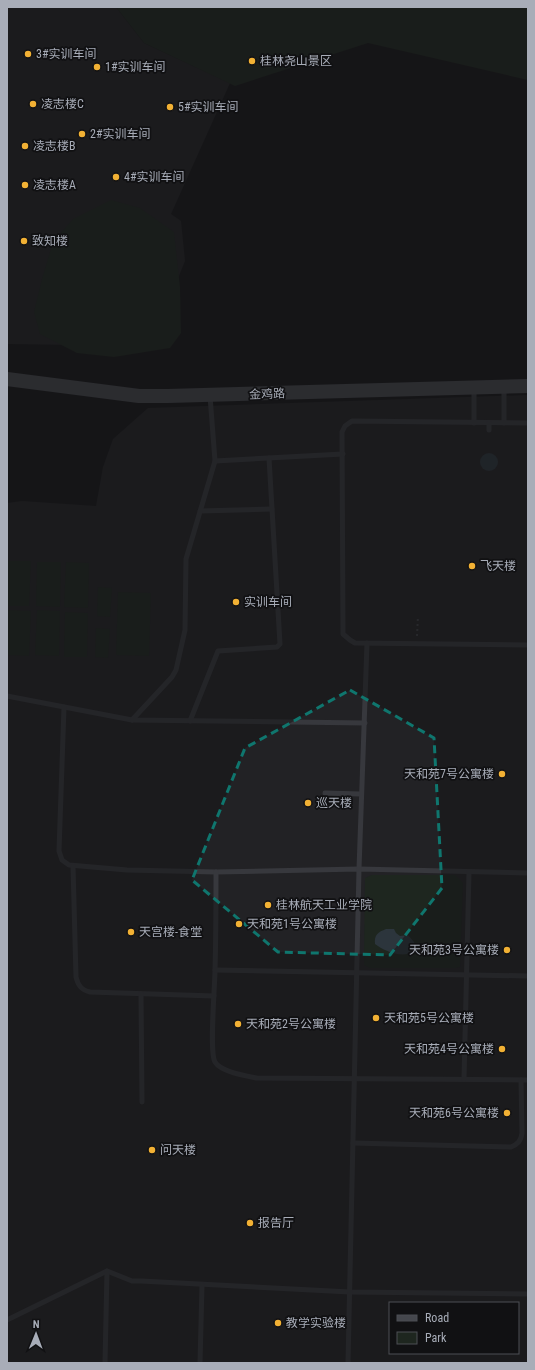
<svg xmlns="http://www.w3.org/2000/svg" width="535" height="1370" viewBox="0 0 535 1370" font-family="'Roboto Condensed','Noto Sans SC',sans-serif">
  <rect width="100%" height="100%" fill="#161618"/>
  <!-- built -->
  <g fill="#222225" fill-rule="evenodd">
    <polygon points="7,7 116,7 144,43 230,83 171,214 181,221 185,261 166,308 78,345 7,344"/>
    <path d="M528 395V1363H7V503L22 501 96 506 103 467 113 439 148 408ZM390 1303H518V1353H390Z"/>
  </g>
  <!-- green -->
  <g fill="#1e261f">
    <polygon points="116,7 528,7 528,80 368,43 235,86 144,43"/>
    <polygon points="111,200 140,208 174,232 180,287 181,333 170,348 114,357 77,353 40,334 34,312 42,279 53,242 73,219"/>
    <polygon points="7,561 31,561 29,606 7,606"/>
    <polygon points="37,562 61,562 60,607 36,606"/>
    <polygon points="66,562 89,563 88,608 64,607"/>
    <polygon points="98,587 112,588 110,617 97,616"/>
    <polygon points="118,592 151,593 149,656 116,655"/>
    <polygon points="7,610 31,611 29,656 7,655"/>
    <polygon points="37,610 60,611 59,656 35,655"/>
    <polygon points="65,612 88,613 87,657 64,657"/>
    <polygon points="96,628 110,629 108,658 95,657"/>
    <polygon points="372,875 455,875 463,883 460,967 456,968 370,968 364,965 365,878"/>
  </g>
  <!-- water -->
  <g fill="#2c353c">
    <circle cx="489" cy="462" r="9"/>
    <path d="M386 929H394L396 933 400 936 408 935 414 942V950C405 960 384 951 375 944 374 935 378 932 386 929Z"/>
  </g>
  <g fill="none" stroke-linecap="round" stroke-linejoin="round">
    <!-- path -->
    <polyline stroke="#3d3f44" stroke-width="2" stroke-dasharray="2 3" stroke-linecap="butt" points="417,636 418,616"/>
    <!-- lane -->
    <g stroke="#37383d" stroke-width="5">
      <polyline points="474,388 474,423"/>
      <polyline points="504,388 504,423"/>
      <polyline points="528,423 352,421 345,426 342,432 343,634 350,640 355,643 528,645"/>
      <polyline points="489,430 489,423"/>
      <polyline points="215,461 343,454"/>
      <polyline points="200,511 272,509"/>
      <polyline points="7,696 132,720 365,723"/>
      <polyline points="64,707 59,851 62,860 69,865 127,870 216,872 359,869 528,873"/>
      <polyline points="132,720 172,677 176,670 185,630 186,559 215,461 210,396"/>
      <polyline points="190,721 218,651 277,647 280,644 269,458"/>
      <polyline points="325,793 361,794"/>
      <path d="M73 866 76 977C78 985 81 990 90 992L214 996"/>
      <path d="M216 872C216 905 216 937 215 970 215 986 209 1052 215 1062 221 1072 246 1076 257 1078L528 1080"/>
      <polyline points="215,970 528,976"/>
      <polyline points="141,994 142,1102"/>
      <polyline points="464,1079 469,872"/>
      <path d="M353 1143 511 1147C518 1144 521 1141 522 1133L521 1080"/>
      <polyline points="7,1320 107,1271 132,1281 141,1281 350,1292 528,1294"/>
      <polyline points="105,1363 107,1271"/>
      <polyline points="200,1363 202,1285"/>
      <polyline points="348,1363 359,869 367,643"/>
    </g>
    <!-- secondary -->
    <polyline stroke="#45474d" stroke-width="14" points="7,379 139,396 168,396 528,386"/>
  </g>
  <!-- marked area -->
  <path d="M0 0H535V1370H0ZM350 690 434 738 442 888 390 955 278 952 192 880 245 748Z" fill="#161618" fill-opacity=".55" fill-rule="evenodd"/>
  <path fill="none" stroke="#0f766e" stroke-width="3" stroke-dasharray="8 5" stroke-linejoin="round" d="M350 690 434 738 442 888 390 955 278 952 192 880 245 748Z"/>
  <!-- markers -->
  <g fill="#f2b134" stroke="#111113" stroke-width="1.5">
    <circle cx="28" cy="54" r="4"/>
    <circle cx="252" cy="61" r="4"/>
    <circle cx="97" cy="67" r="4"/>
    <circle cx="33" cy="104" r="4"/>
    <circle cx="170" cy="107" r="4"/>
    <circle cx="82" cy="134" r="4"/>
    <circle cx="25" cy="146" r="4"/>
    <circle cx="116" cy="177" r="4"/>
    <circle cx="25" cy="185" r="4"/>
    <circle cx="24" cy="241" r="4"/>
    <circle cx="472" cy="566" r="4"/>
    <circle cx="236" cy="602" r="4"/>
    <circle cx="502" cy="774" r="4"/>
    <circle cx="308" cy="803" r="4"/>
    <circle cx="268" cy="905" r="4"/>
    <circle cx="239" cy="924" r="4"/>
    <circle cx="131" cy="932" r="4"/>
    <circle cx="507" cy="950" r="4"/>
    <circle cx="376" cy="1018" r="4"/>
    <circle cx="238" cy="1024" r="4"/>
    <circle cx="502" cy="1049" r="4"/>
    <circle cx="507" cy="1113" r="4"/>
    <circle cx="152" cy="1150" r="4"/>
    <circle cx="250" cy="1223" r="4"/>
    <circle cx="278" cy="1323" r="4"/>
  </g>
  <g text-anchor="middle" stroke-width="3.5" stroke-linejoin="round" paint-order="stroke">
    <!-- poi labels -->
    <g font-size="12" fill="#a8adb8" stroke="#111113" text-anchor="start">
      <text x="36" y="58">3#实训车间</text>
      <text x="260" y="65">桂林尧山景区</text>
      <text x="105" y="71">1#实训车间</text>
      <text x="41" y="108">凌志楼C</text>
      <text x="178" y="111">5#实训车间</text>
      <text x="90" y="138">2#实训车间</text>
      <text x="33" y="150">凌志楼B</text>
      <text x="124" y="181">4#实训车间</text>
      <text x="33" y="189">凌志楼A</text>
      <text x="32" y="245">致知楼</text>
      <text x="480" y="570">飞天楼</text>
      <text x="244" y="606">实训车间</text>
      <text x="494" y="778" text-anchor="end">天和苑7号公寓楼</text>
      <text x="316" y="807">巡天楼</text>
      <text x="276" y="909">桂林航天工业学院</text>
      <text x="247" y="928">天和苑1号公寓楼</text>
      <text x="139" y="936">天宫楼-食堂</text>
      <text x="499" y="954" text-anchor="end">天和苑3号公寓楼</text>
      <text x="384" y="1022">天和苑5号公寓楼</text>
      <text x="246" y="1028">天和苑2号公寓楼</text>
      <text x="494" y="1053" text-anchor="end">天和苑4号公寓楼</text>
      <text x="499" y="1117" text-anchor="end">天和苑6号公寓楼</text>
      <text x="160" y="1154">问天楼</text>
      <text x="258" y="1227">报告厅</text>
      <text x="286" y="1327">教学实验楼</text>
    </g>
    <!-- street labels -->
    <g font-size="12" fill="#a8adb8" stroke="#111113">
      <text transform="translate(267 394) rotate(-2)" y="4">金鸡路</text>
    </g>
  </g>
  <!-- border -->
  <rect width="535" height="1370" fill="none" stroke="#a8adb8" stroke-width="16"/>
  <!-- legend -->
  <rect x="389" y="1302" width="130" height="52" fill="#111113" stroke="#4d4f55"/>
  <rect x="397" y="1315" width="20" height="6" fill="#45474d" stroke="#4d4f55"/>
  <text x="425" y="1322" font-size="12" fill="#a8adb8">Road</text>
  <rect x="397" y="1332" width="20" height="12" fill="#1e261f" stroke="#4d4f55"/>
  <text x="425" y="1342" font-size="12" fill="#a8adb8">Park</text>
  <!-- north arrow -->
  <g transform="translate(36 1334) rotate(1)" stroke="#111113" stroke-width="3" paint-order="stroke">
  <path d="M0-3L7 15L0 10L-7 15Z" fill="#a8adb8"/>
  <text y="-6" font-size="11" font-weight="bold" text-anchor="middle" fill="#a8adb8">N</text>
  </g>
</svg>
